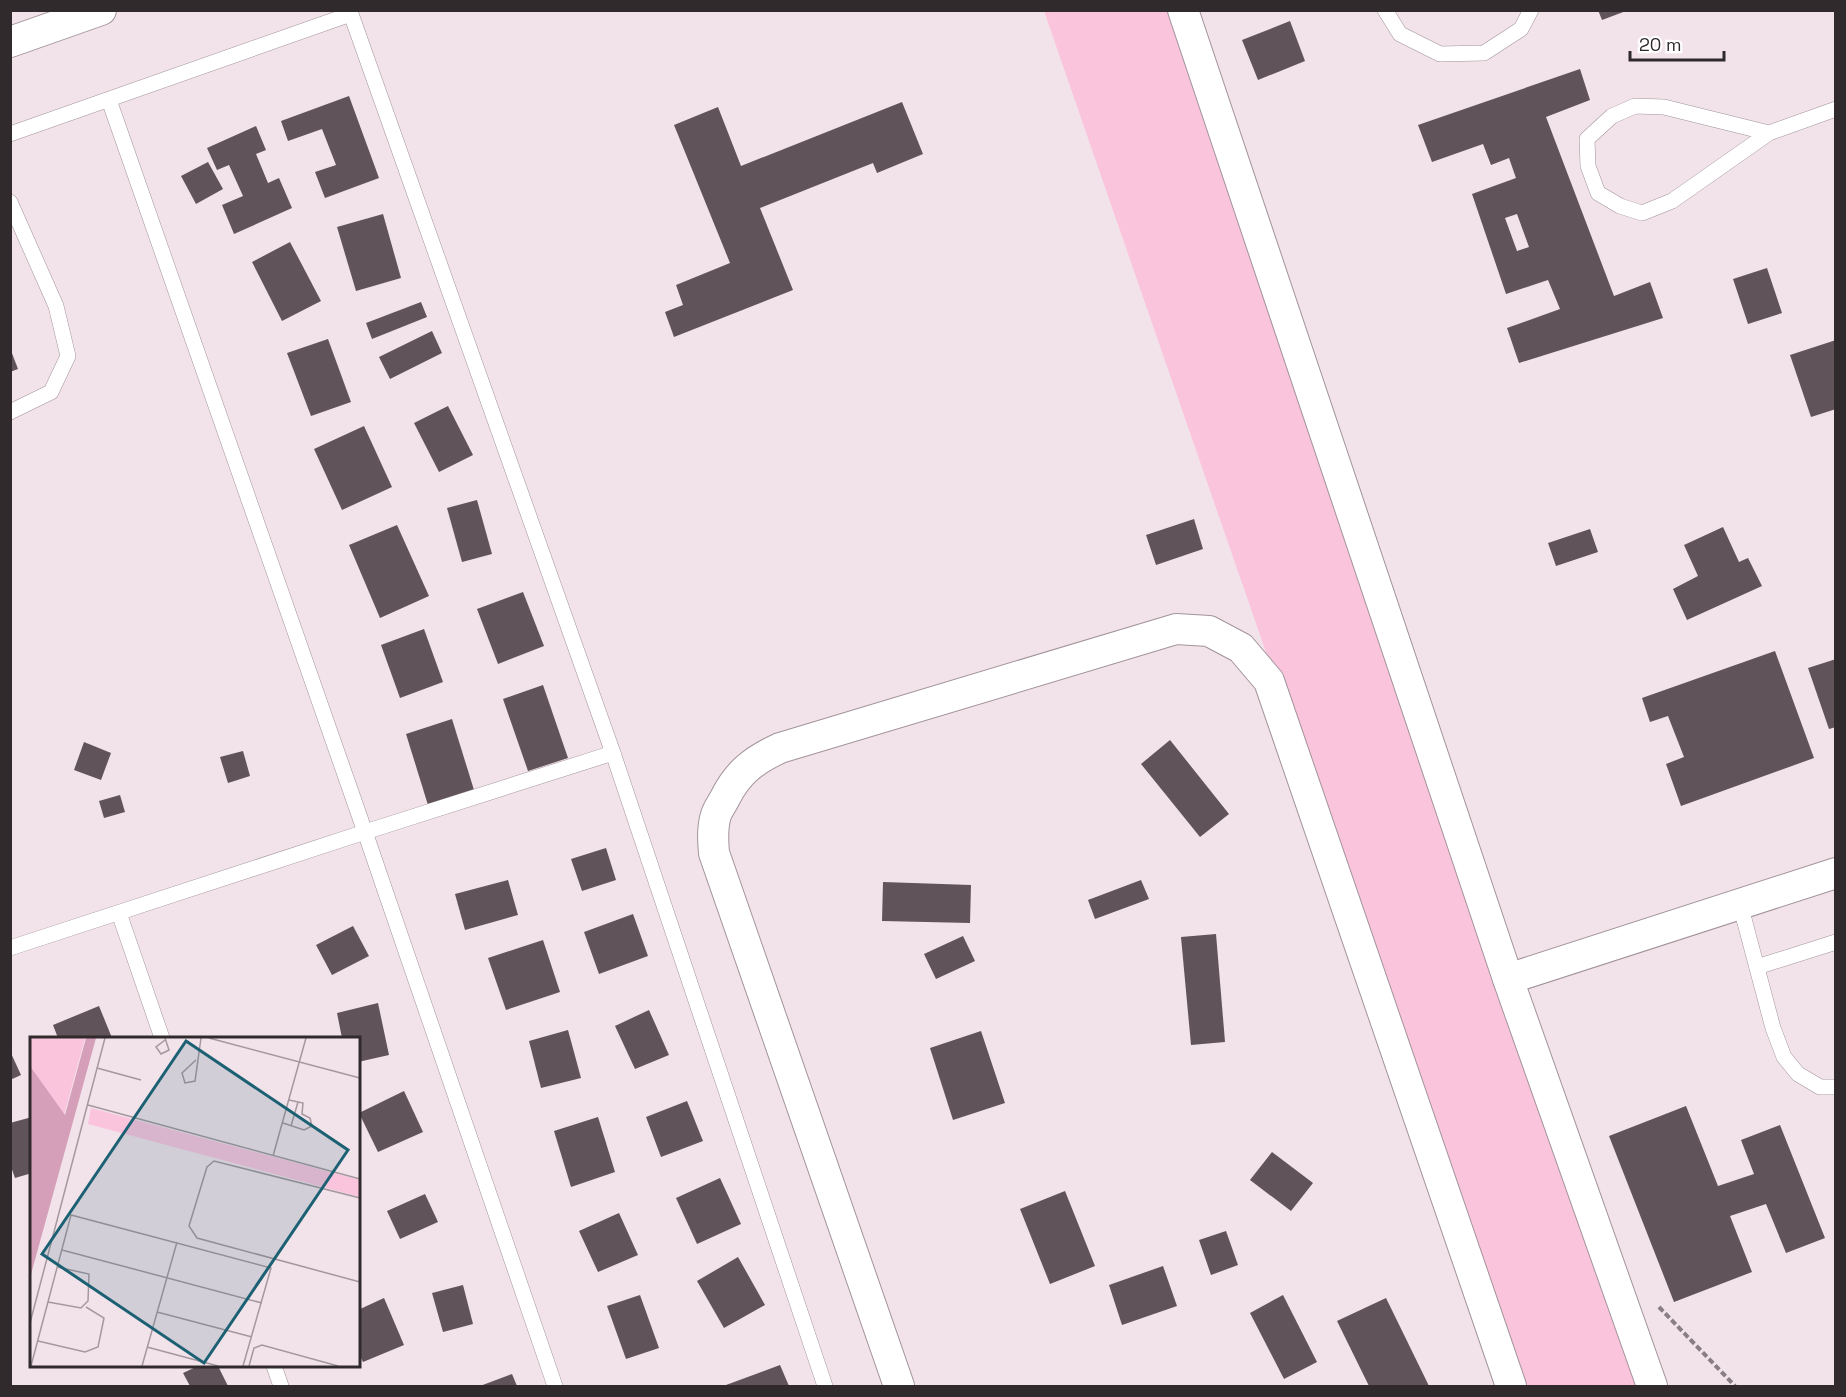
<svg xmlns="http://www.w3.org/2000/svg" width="1846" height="1397" viewBox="0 0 1846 1397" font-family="'Space Grotesk',sans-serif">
  <rect width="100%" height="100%" fill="#f2e2e9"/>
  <!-- green -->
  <polygon fill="#fac4dd" points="1044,11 1171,11 1643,1386 1520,1386"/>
  <!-- building -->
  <g fill="#605359" fill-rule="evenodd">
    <polygon points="1598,10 1626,10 1626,11 1602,20"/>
    <polygon points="1290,21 1305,61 1258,80 1242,40"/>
    <path d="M1580 69 1590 100 1546 117 1614 296 1650 282 1663 318 1519 363 1507 328 1560 309 1548 280 1506 294 1472 194 1516 178 1509 158 1491 165 1483 144 1432 162 1418 125ZM1517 214 1529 247 1517 251 1505 218Z"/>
    <polygon points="349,96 379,178 325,198 315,172 336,165 322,129 288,141 281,121"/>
    <polygon points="902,102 923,154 877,173 873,163 760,208 793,290 674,337 665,312 683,305 676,285 730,263 674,125 718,107 741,166"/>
    <polygon points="256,126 266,150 256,154 268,183 279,178 292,208 234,234 222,205 243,196 229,165 217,170 207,148"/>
    <polygon points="208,162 223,189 196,204 181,176"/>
    <polygon points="383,214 401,278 356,291 337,227"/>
    <polygon points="290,242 321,301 282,321 252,262"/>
    <polygon points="1767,268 1782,313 1748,324 1733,279"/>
    <polygon points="421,302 427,317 372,339 366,323"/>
    <polygon points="432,331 442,353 390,379 379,357"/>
    <polygon points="328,339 351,402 311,416 287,353"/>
    <polygon points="1836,340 1836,409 1811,417 1790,355"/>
    <polygon points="10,348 18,369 10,372"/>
    <polygon points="448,406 473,455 439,472 414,423"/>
    <polygon points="364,426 392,487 342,510 314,449"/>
    <polygon points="477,500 492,554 462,562 447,508"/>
    <polygon points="1194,519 1203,549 1156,565 1146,535"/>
    <polygon points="397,525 429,596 380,618 349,545"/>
    <polygon points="1723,527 1739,562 1748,558 1762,586 1687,620 1673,589 1698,576 1684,545"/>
    <polygon points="1590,529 1598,552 1556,566 1548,543"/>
    <polygon points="523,592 544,646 498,664 477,609"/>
    <polygon points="424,629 443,682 400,698 381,645"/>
    <polygon points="1775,651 1814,758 1681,806 1666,764 1684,757 1668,716 1650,722 1642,698"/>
    <polygon points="1836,659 1836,727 1829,729 1808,668"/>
    <polygon points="543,685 568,758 528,771 503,699"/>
    <polygon points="452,719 474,790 428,805 406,734"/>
    <polygon points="1170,740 1229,814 1200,837 1141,764"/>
    <polygon points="84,742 111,753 101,780 74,770"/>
    <polygon points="243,751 250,776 228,783 220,757"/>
    <polygon points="120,795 125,812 104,818 99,801"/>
    <polygon points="606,848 616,880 582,891 571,859"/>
    <polygon points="508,880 518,915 465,930 455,894"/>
    <polygon points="1141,880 1149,899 1095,919 1088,900"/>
    <polygon points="883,882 971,885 970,923 882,921"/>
    <polygon points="633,914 648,956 599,974 584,932"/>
    <polygon points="353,926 369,956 332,975 316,945"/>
    <polygon points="1216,934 1225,1042 1191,1045 1181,937"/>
    <polygon points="963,936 975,961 936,979 924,954"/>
    <polygon points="543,940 560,992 506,1010 488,958"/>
    <polygon points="378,1003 389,1055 358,1062 358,1038 342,1038 337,1013"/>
    <polygon points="99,1006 112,1038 58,1038 53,1025"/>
    <polygon points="649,1010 669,1055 635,1069 615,1026"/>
    <polygon points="568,1030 581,1078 541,1088 529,1041"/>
    <polygon points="981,1031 1005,1103 953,1120 930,1048"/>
    <polygon points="10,1051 21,1075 10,1080"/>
    <polygon points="404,1091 423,1132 378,1152 359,1113"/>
    <polygon points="687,1101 703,1141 661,1157 646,1117"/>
    <polygon points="1686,1106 1718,1186 1754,1174 1741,1140 1780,1125 1825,1238 1786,1253 1766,1204 1730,1216 1752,1272 1674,1302 1609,1136"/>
    <polygon points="32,1117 32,1173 15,1178 10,1164 10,1123"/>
    <polygon points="598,1117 615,1172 571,1187 554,1131"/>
    <polygon points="1272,1152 1313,1183 1291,1211 1250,1180"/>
    <polygon points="720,1178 741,1224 697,1244 676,1198"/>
    <polygon points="1065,1191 1095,1266 1050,1284 1020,1209"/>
    <polygon points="425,1194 438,1222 400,1239 387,1211"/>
    <polygon points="619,1213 638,1255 598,1272 579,1231"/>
    <polygon points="1226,1231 1238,1265 1211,1275 1199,1240"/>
    <polygon points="738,1257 765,1305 724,1328 697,1281"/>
    <polygon points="1163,1266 1177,1306 1122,1325 1109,1285"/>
    <polygon points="463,1285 473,1324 443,1332 432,1293"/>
    <polygon points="640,1295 659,1348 626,1359 607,1306"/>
    <polygon points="1283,1295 1317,1362 1284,1379 1250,1313"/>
    <polygon points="384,1298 404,1345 363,1362 358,1352 358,1310"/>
    <polygon points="1386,1298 1429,1386 1369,1386 1337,1321"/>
    <polygon points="780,1365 789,1386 726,1386 726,1385"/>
    <polygon points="198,1366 218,1366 228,1386 190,1386 183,1373"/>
    <polygon points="512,1374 517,1386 480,1386"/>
  </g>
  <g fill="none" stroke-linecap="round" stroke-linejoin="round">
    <defs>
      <g id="lane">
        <polyline points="1385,10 1400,34 1440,54 1484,53 1521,29 1531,10"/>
        <polyline points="109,100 365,832 555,1386"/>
        <polyline points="1769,133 1664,107 1635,106 1612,116 1587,139 1588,166 1598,193 1620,206 1642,213 1672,201 1769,133 1836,109"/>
        <polyline points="10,134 351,14 613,753 825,1386"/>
        <polyline points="10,202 56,306 68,356 51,392 10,412"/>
        <polyline points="1740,904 1773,1028 1784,1057 1798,1074 1820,1087 1836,1087"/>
        <polyline points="119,913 162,1038"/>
        <polyline points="10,948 365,832 613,753"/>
        <polyline points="1757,967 1836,942"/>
        <polyline points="274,1366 281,1386"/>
      </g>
      <g id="street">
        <polyline points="1183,10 1508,979 1652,1386"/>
        <polyline points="10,42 101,10"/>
        <polyline points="1508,979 1836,873"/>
        <path d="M899 1386 714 853C713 841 712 827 716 815 718 809 722 804 725 798 738 772 754 760 780 748L1176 629 1209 631 1241 648 1269 681 1511 1386"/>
      </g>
    </defs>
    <!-- lane casing -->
    <use href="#lane" stroke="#a2949a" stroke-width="16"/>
    <!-- street casing -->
    <use href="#street" stroke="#a2949a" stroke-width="32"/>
    <!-- path -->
    <polyline stroke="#897e83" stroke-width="4" stroke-dasharray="6 3" stroke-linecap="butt" points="1659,1307 1735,1386"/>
    <!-- lane -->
    <use href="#lane" stroke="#fff" stroke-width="15"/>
    <!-- street -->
    <use href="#street" stroke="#fff" stroke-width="30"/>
  </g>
  <!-- overview -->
  <g transform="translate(30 1037)">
    <rect width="330" height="330" fill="#f2e2e9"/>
    <path d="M0 1H55L34 78 0 29ZM61 71 330 143V160L58 87Z" fill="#fac4dd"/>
    <path d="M56 1H66L0 241V29L35 78Z" fill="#d69fb9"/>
    <path fill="none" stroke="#a4989e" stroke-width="1.5" d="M179 1 330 41M135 3 126 10 131 17 139 13 135 1M166 23 152 36 155 46 165 44 171 1M67 31 111 43M58 68 330 142M253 86 274 93 282 89 280 81 272 77 273 66 259 63M261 89 268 65M243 119 276 1M330 161 184 124 177 130 159 189 167 201 330 245M32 213 232 266M18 265 51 271 58 264 59 237 27 230M127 275 222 300M0 286 75 1M8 304 55 315 68 310 74 281 56 270M117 310 188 329M1 329 41 178 241 231 213 329M112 329 147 205M219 329 224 311 232 308 308 329"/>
    <path fill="#1c6173" fill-opacity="0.15" stroke="#1c6173" stroke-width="3" d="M156 4 318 113 174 326 12 217Z"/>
    <rect width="330" height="330" fill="none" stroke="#302a2d" stroke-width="3"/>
  </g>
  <!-- border -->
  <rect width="1846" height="1397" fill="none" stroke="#302a2d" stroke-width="24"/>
  <!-- scale -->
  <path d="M1630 51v9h94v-9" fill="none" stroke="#302a2d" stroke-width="3"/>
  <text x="1639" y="51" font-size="18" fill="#302a2d" stroke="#ffffff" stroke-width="4.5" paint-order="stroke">20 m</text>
</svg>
